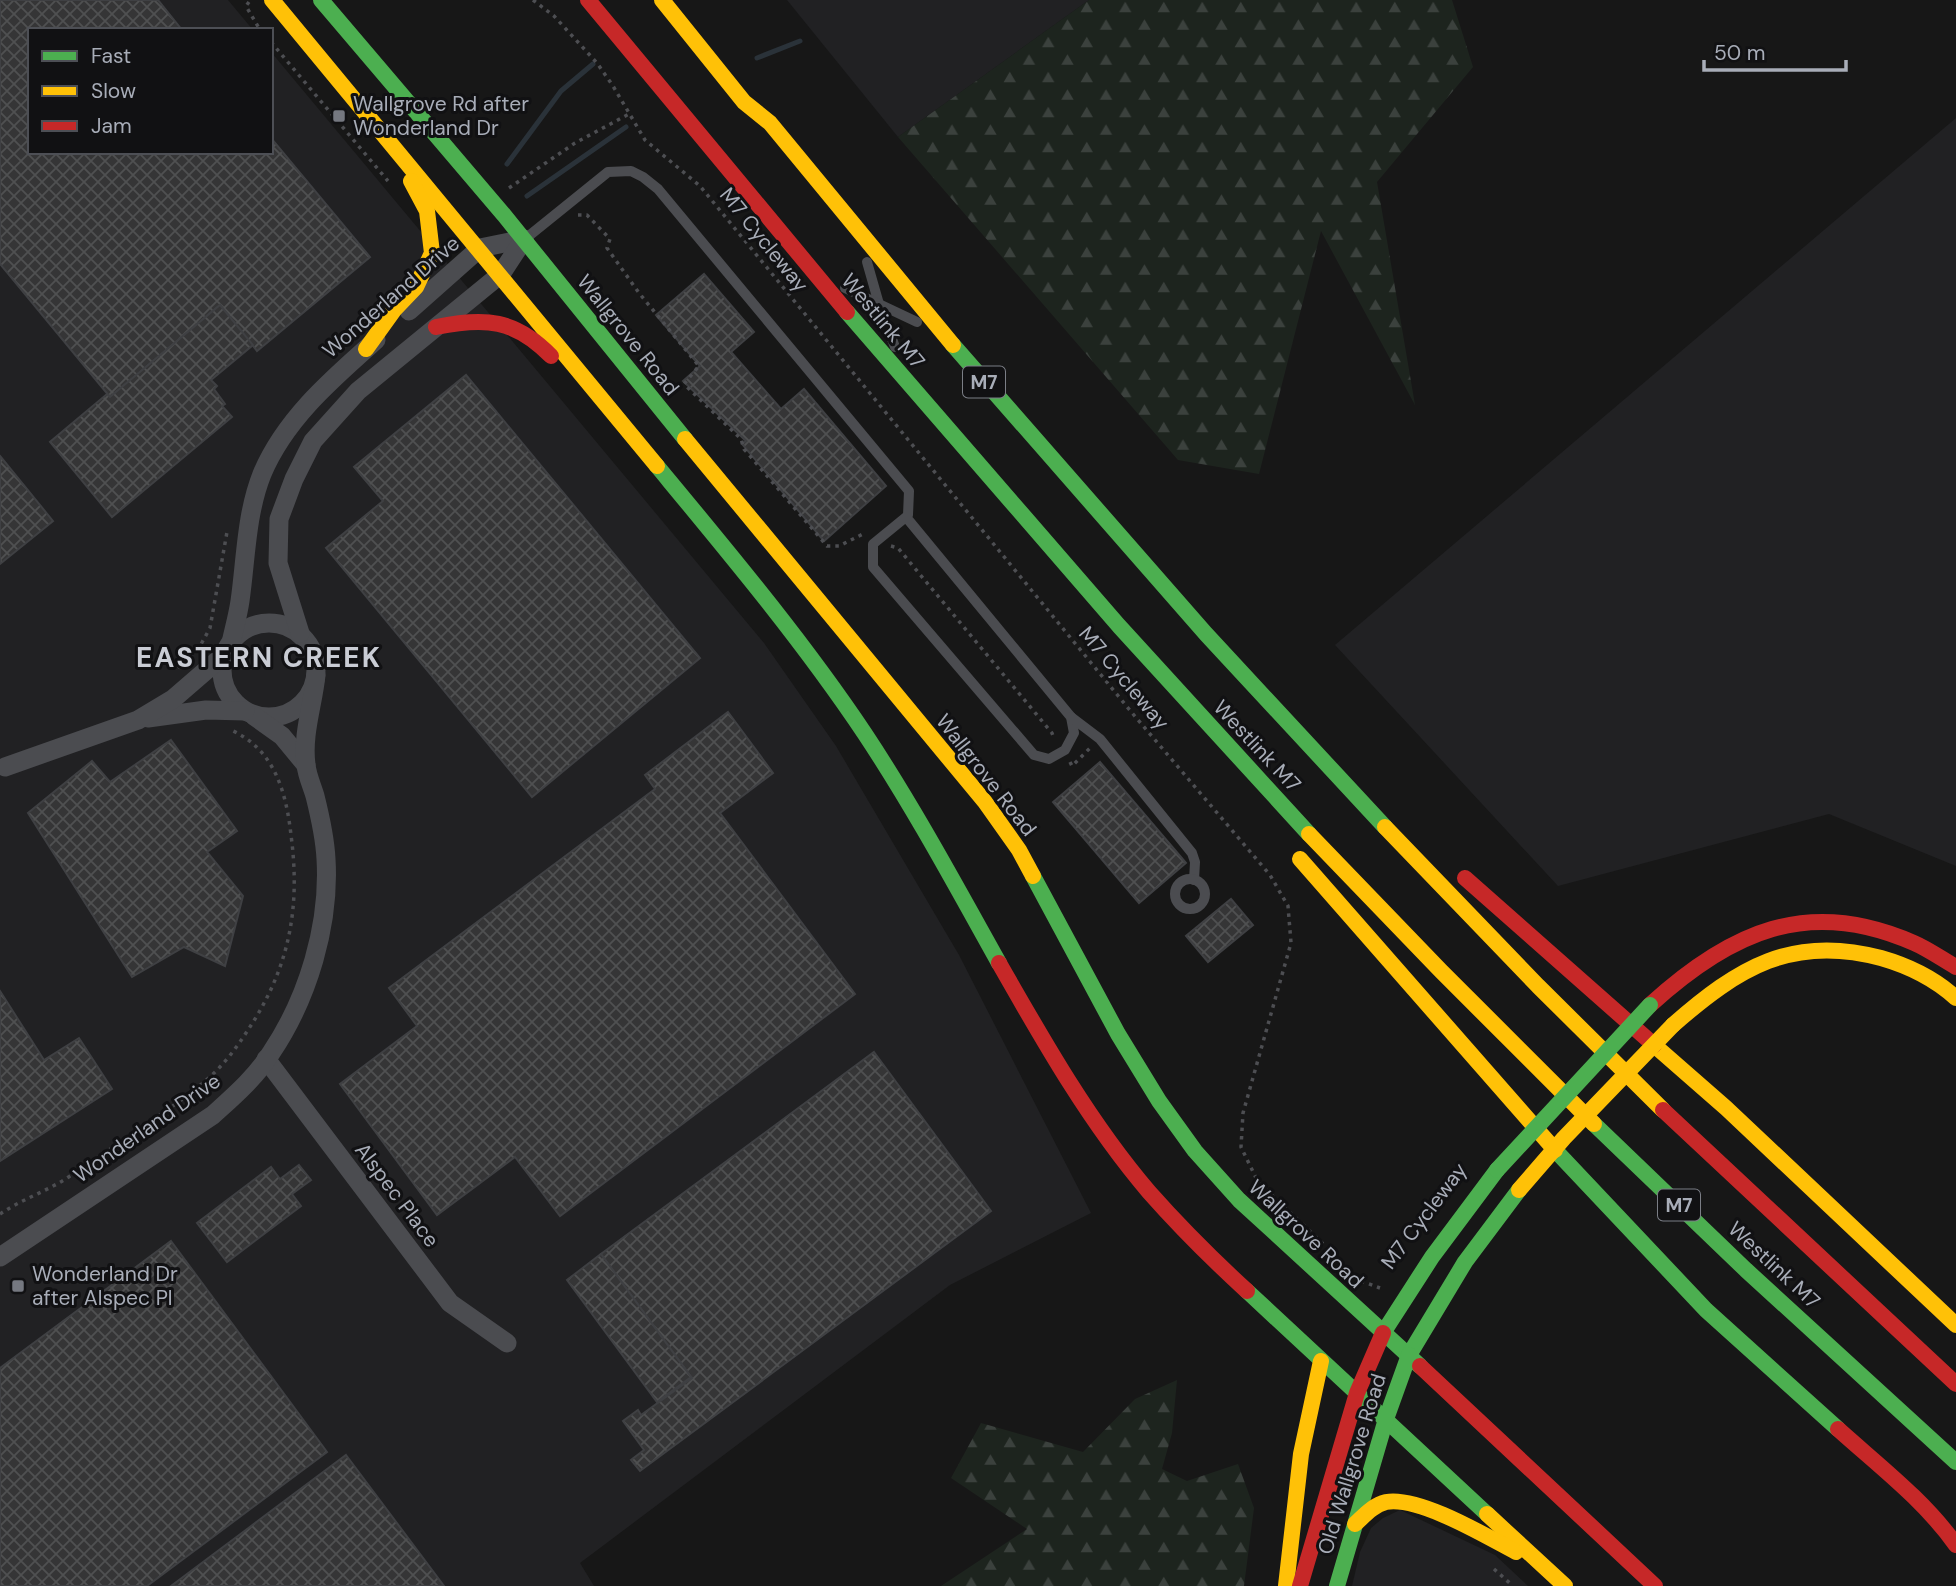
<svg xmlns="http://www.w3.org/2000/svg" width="1956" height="1586" viewBox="0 0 1956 1586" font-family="'DM Sans',sans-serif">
  <defs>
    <pattern id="forest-firs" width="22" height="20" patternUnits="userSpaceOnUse" patternTransform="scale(1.75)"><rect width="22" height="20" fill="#1d241e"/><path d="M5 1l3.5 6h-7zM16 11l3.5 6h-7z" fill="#3b413d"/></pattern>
    <pattern id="building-cross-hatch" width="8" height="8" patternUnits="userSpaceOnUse" patternTransform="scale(1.75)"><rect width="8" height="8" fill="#353536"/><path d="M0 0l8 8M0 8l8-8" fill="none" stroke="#4f5051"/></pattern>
  </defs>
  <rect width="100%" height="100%" fill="#171717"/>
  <!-- built -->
  <g fill="#212123">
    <polygon points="0,0 228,0 253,30 30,30 30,152 271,152 271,52 764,643 836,746 959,955 1091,1213 950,1285 580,1563 594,1586 0,1586"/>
    <polygon points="787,0 1089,0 898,137"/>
    <polygon points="1956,118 1956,866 1829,814 1558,886 1335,645"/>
    <polygon points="1400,1510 1495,1555 1528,1586 1352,1586 1360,1552 1371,1528 1383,1518"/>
  </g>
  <!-- forest -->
  <g fill="url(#forest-firs)">
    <polygon points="1089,0 1452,0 1473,67 1377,182 1415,405 1321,231 1259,474 1178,460 898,137"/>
    <polygon points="1177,1380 1172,1433 1162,1469 1187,1481 1238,1464 1254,1508 1244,1586 941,1586 1027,1529 951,1478 981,1423 1083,1452 1135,1399"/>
  </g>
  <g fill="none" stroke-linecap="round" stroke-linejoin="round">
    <!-- stream -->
    <g stroke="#2a3239" stroke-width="5">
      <polyline points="757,58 800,41"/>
      <polyline points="507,164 561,91 593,64"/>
      <polyline points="527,196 626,127"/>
    </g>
  </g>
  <!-- building -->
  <g fill="url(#building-cross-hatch)" stroke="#3f4043" stroke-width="2">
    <polygon points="0,0 158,0 182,30 30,30 30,152 271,152 271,138 370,257 257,351 220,305 110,397 0,264"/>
    <polygon points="704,274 754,332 731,352 781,409 804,389 886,486 824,541 742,444 746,441 683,381 700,366 656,315"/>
    <polygon points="220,305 253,345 211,380 217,386 214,389 225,404 222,406 232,417 112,517 50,442 107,394 110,397"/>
    <polygon points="466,375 700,658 532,797 326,548 383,501 354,467"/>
    <polygon points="0,456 53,521 0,564"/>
    <polygon points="728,712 773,773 720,813 855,994 560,1216 515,1157 437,1215 340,1084 417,1026 389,988 655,789 645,775"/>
    <polygon points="171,740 237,831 207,852 243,896 225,966 184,947 132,977 28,813 92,761 110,782"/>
    <polygon points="1100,762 1186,863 1139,903 1053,802"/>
    <polygon points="1231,899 1253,925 1208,962 1186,936"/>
    <polygon points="0,991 44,1060 79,1038 112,1089 0,1161"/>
    <polygon points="874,1052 991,1211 640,1471 631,1460 644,1450 623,1421 638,1410 641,1415 692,1378 601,1254"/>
    <polygon points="299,1165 311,1180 292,1194 301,1206 227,1262 197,1223 271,1167 280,1179"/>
    <polygon points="171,1241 327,1452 147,1586 0,1586 0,1368"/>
    <polygon points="601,1254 691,1377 657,1402 567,1280"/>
    <polygon points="346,1455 444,1586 171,1586"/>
  </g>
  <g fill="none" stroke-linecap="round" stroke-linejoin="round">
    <!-- path -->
    <g stroke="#4d4e52" stroke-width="3.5" stroke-dasharray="3.5 5" stroke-linecap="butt">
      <polyline points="533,0 554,16 597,63 613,86 645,140 700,186 1133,714 1270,875 1288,906 1291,943 1243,1113 1241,1147 1258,1182 1336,1256"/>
      <polyline points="249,2 246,6 260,30"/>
      <polyline points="271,42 388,181"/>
      <polyline points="509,188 575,143 629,114"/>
      <polyline points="578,215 587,215 610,239 607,248 639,293 699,366 684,384 741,439 744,449 827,546 839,546 863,534"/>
      <polyline points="891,546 898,548 1052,733 1054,739"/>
      <polyline points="178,668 200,646 210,628 227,532"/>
      <polyline points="1070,762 1072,766 1090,748"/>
      <path d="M0 1214C22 1199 48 1191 70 1176 93 1162 114 1146 136 1131 163 1113 189 1096 213 1074 230 1058 243 1038 255 1019 291 960 300 903 291 835 286 791 274 749 231 730"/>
      <polyline points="1361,1281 1380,1288"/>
      <polyline points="1494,1569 1513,1586"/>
    </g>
    <!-- lane -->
    <g stroke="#4b4c50" stroke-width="10">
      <polyline points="525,239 608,172 631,171 643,177 658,189 909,491 908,515 906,517 873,544 873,567 1034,755 1049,759 1065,750 1074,733 1071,717 906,517"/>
      <polyline points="867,262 879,304 895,347"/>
      <polyline points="845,288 917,322"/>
      <polyline points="1071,717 1100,739 1192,853 1195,862 1194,880"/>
      <circle cx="1190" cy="894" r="15"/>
    </g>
    <!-- street -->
    <g stroke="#4b4c50" stroke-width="19">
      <polyline points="409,311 480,248 524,239"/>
      <circle cx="269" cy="670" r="47"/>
      <polyline points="300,633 278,563 279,519 294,479 313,441 358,391 501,274 524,239"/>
      <path d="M231 643C234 629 238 615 240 601 246 559 246 514 262 474 285 419 332 379 376 340"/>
      <polyline points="254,716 282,736 306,765"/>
      <polyline points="148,718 206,710 245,711"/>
      <polyline points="5,767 138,720 173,699 225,654"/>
      <polyline points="266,1059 450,1303 507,1343"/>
      <path d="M0 1257 213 1115C234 1096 256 1077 271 1053 308 998 330 925 326 859 325 839 320 816 315 796 312 786 307 775 306 765 302 734 313 705 316 675"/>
    </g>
    <!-- fast -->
    <g stroke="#4caf50" stroke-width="16">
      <polyline points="321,0 504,215 685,439"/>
      <polyline points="847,312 1119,626 1309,834"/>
      <polyline points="953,345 1206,634 1385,827"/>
      <path d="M657 466C729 553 802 640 865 734 914 808 956 886 999 963"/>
      <polyline points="1033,876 1118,1034 1159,1101 1195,1151 1239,1200 1420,1366"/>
      <polyline points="1594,1124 1746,1270 1956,1462"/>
      <polyline points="1555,1150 1706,1310 1838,1429"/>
      <polyline points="1247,1291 1487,1514"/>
      <polyline points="1383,1333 1432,1257 1497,1170"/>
      <polyline points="1409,1355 1465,1262 1519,1190"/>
      <polyline points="1337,1586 1386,1419 1409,1355"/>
    </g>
    <!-- slow -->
    <g stroke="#ffc107" stroke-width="16">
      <polyline points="272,0 657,466"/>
      <polyline points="662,0 744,102 770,123 953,345"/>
      <polyline points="366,349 394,310 416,287 432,253 427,211 411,181"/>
      <polyline points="685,439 985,802 1019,850 1033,876"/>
      <polyline points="1385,827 1538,986 1663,1110"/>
      <polyline points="1309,834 1441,971 1594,1124"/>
      <polyline points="1300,859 1555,1150"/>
      <path d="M1673 1025C1738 968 1792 934 1881 958 1909 966 1935 979 1956 998"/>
      <polyline points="1654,1045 1726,1108 1956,1325"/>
      <polyline points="1487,1514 1565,1586"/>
      <path d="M1355 1524C1364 1516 1373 1505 1386 1502 1419 1496 1486 1536 1516 1552"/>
      <polyline points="1286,1586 1301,1454 1321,1361"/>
    </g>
    <!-- jam -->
    <g stroke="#c62828" stroke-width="16">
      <polyline points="588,0 847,312"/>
      <path d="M436 327C485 317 515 319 551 356"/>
      <polyline points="1465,878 1654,1045"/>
      <path d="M999 963C1044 1042 1090 1123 1149 1192 1180 1227 1212 1259 1247 1291"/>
      <path d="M1650 1005C1730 932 1808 896 1914 943 1928 949 1942 959 1956 967"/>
      <polyline points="1663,1110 1956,1384"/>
      <polyline points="1420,1366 1655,1586"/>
      <path d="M1838 1429C1879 1466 1924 1500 1956 1545"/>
      <polyline points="1300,1586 1357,1393 1383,1333"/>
    </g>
    <!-- fast-bridge -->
    <polyline stroke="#4caf50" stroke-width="16" points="1497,1170 1650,1005"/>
    <!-- slow-bridge -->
    <polyline stroke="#ffc107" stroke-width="16" points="1519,1190 1564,1138 1673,1025"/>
  </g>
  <!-- markers -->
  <g fill="#757880" stroke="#111113" stroke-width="2.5">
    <rect x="332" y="109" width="14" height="14" rx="3.5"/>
    <rect x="11" y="1279" width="14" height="14" rx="3.5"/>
  </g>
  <g text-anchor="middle" stroke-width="6" stroke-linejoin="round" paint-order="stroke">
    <!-- shield labels -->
    <g fill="#111113" stroke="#7b7e86" stroke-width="2">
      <rect x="963" y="366.5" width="42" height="31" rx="5"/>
      <rect x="1658" y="1189.5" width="42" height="31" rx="5"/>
    </g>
    <g font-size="19" font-weight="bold" fill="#a8adb8">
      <text x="984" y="389">M7</text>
      <text x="1679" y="1212">M7</text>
    </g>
    <!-- poi labels -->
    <g font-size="21" fill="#a8adb8" stroke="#111113" text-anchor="start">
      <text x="353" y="111">Wallgrove Rd after<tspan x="353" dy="24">Wonderland Dr</tspan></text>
      <text x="32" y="1281">Wonderland Dr<tspan x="32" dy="24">after Alspec Pl</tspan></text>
    </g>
    <!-- street labels -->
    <g font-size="21" fill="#a8adb8" stroke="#111113">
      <text transform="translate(764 240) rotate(51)" y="7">M7 Cycleway</text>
      <text transform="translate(391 297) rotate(-41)" y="7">Wonderland Drive</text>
      <text transform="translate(883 321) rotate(50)" y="7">Westlink M7</text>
      <text transform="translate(628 335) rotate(51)" y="7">Wallgrove Road</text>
      <text transform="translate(1124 678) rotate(50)" y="7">M7 Cycleway</text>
      <text transform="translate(1257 746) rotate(47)" y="7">Westlink M7</text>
      <text transform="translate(986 775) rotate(52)" y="7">Wallgrove Road</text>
      <text transform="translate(147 1128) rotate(-35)" y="7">Wonderland Drive</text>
      <text transform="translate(397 1195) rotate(53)" y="7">Alspec Place</text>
      <text transform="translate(1424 1216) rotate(-53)" y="7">M7 Cycleway</text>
      <text transform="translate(1306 1234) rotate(43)" y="7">Wallgrove Road</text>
      <text transform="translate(1774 1265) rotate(43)" y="7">Westlink M7</text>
      <text transform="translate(1352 1464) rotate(-73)" y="7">Old Wallgrove Road</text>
    </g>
    <!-- district labels -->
    <g font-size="28" font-weight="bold" letter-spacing="2" fill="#c9ccd4" stroke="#111113">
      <text x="259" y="667">EASTERN CREEK</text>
    </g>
  </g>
  <!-- legend -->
  <rect x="28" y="28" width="245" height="126" fill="#111113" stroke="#4d4f55" stroke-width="2"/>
  <rect x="42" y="51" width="35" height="10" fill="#4caf50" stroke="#4d4f55" stroke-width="2"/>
  <text x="91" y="63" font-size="21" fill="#a8adb8">Fast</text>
  <rect x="42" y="86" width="35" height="10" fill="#ffc107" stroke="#4d4f55" stroke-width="2"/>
  <text x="91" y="98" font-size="21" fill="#a8adb8">Slow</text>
  <rect x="42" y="121" width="35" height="10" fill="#c62828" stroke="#4d4f55" stroke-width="2"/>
  <text x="91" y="133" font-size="21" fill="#a8adb8">Jam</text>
  <!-- scale -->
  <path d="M1704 60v10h142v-10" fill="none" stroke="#a8adb8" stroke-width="3.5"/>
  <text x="1714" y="60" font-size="21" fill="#a8adb8" stroke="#111113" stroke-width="5" paint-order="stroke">50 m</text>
</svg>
